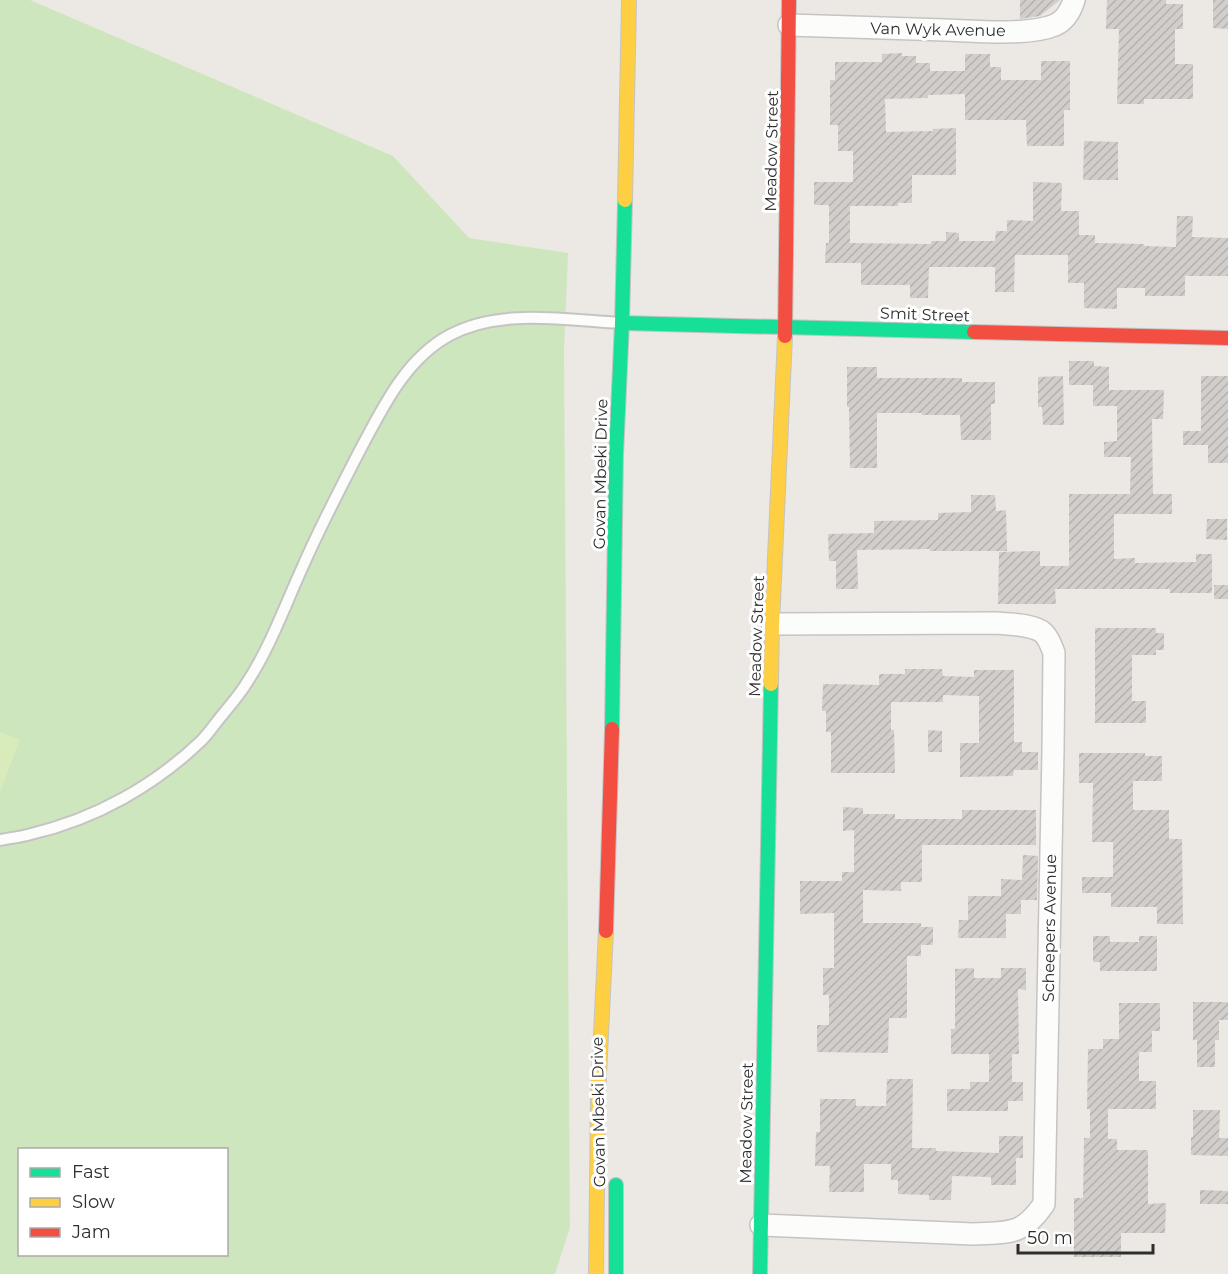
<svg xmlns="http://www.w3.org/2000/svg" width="1228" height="1274" viewBox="0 0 1228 1274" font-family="Montserrat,sans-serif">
  <defs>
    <pattern id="building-hatch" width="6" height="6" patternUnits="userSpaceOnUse" patternTransform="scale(1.5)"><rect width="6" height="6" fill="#d1cecb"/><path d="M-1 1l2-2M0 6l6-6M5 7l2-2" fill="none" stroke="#b4b1af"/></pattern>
  </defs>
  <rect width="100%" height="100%" fill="#ece8e4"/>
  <!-- grass -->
  <path fill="#cee6be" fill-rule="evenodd" d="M0 0H30L393 156 469 238 568 253 564 351 570 1227 555 1274H0ZM20 1150H226V1254H20Z"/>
  <!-- pitch -->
  <polygon fill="#d9eabb" points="0,732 20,740 0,792"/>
  <!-- building -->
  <g fill="url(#building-hatch)">
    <polygon points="1020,0 1060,0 1040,16 1020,19"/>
    <polygon points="1107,0 1166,0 1166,4 1183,4 1183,29 1175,29 1175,64 1193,64 1193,99 1144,99 1144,104 1117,104 1119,29 1106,29"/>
    <polygon points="1213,0 1228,0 1228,29 1213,28"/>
    <polygon points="902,53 902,56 916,56 916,63 930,63 930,71 965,71 965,54 990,54 990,67 1001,67 1001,80 1041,80 1041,61 1070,61 1070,110 1064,110 1064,146 1027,146 1026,120 965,120 965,94 928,95 928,98 885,99 886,132 933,131 933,129 956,128 956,175 912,175 912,203 898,203 898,206 850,206 850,243 931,244 931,241 946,241 946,232 959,233 959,241 995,241 996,231 1007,231 1007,220 1033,221 1033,182 1062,183 1061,211 1079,211 1079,235 1095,235 1095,243 1144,244 1144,246 1176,247 1177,216 1193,216 1192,237 1228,238 1228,276 1185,276 1185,296 1145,296 1145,288 1117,288 1117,309 1084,308 1084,283 1068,283 1068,255 1015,255 1014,292 995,292 995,267 929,267 928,298 910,298 910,285 861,285 861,263 825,263 826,243 829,243 829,205 814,205 814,182 853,182 853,151 838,151 838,125 830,125 830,80 835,80 835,62 882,62 882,54"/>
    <polygon points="1084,141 1118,142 1118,180 1083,180"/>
    <polygon points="1069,361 1094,361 1094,366 1109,367 1109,390 1164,390 1163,419 1152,419 1153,494 1172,494 1172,514 1114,514 1114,559 1135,558 1135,563 1196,562 1196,554 1212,554 1212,593 1170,593 1170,589 1055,589 1056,604 998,604 999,552 1040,551 1040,566 1069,566 1069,494 1130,494 1131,457 1104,457 1104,442 1117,441 1117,406 1093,406 1093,385 1069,385"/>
    <polygon points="847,367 877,367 877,378 962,378 962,382 995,382 995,404 991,404 991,440 961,440 960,415 922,415 922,413 877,413 877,468 850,468 849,407 847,407"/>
    <polygon points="1063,376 1064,425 1043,425 1042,407 1038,407 1038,377"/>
    <polygon points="1201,376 1228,376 1228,463 1208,463 1208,445 1183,445 1183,431 1201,431"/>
    <polygon points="971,495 995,495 996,511 1006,510 1007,551 930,551 930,549 857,550 858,589 836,589 836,561 829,561 828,534 874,533 874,521 938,520 938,513 971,512"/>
    <polygon points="1207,519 1227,519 1227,540 1206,539"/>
    <rect x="1214" y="585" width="14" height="14"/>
    <polygon points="1095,628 1156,628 1156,633 1164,633 1164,650 1156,650 1156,655 1132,655 1132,701 1146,701 1146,723 1095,723"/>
    <polygon points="905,669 942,669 943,676 974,677 974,670 1014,670 1014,742 1022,742 1022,752 1038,752 1038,770 1014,770 1013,776 960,777 960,743 979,743 979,696 943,695 943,702 891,702 891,730 894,730 895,773 831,773 831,732 826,732 826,711 822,711 823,684 879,685 879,674 905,674"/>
    <polygon points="928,730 942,731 942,752 928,752"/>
    <polygon points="1079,753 1145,753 1145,756 1162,756 1162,781 1133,781 1133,810 1169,810 1169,839 1182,839 1183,924 1157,924 1157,907 1111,907 1111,893 1082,893 1082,877 1113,877 1113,842 1092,842 1093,783 1079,783"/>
    <polygon points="843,807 863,808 863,814 895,814 895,819 962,819 962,810 1036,810 1036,845 922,845 922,882 901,882 901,891 863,890 863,923 921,923 921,927 933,927 933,945 921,945 921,956 907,956 907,1018 889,1018 888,1053 817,1052 817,1025 829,1025 829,995 823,995 823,968 834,968 834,913 800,914 800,881 842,881 842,872 854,872 854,830 843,831"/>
    <polygon points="1023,855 1038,856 1037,900 1021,900 1021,914 1006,914 1006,938 958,938 959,920 968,920 968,896 1001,896 1001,879 1022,880"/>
    <polygon points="1093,936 1110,936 1110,942 1139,942 1139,936 1157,936 1157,971 1100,971 1100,962 1093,962"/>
    <polygon points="974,968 974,978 1001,978 1001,968 1026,968 1026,990 1018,989 1019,1054 1012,1054 1012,1082 1023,1082 1023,1101 1008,1101 1008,1111 947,1111 947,1089 970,1089 970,1082 989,1082 989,1054 951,1054 951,1029 955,1029 955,969"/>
    <polygon points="1193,1002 1228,1002 1228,1020 1219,1020 1219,1040 1215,1040 1215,1067 1197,1067 1197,1040 1193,1040"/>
    <polygon points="1119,1003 1160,1003 1160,1031 1152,1031 1152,1052 1139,1052 1139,1081 1156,1081 1156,1109 1108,1109 1108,1139 1117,1139 1117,1150 1148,1150 1148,1204 1166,1203 1165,1233 1121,1233 1121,1257 1074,1257 1074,1198 1083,1198 1084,1138 1090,1138 1090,1109 1087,1109 1088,1049 1103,1049 1103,1039 1119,1039"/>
    <polygon points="887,1079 913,1079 912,1148 936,1148 936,1151 999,1153 999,1136 1023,1136 1023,1158 1016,1158 1016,1185 991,1185 991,1177 952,1176 951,1200 929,1200 929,1195 898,1194 898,1180 891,1180 891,1164 864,1164 864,1192 829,1192 830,1166 815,1166 816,1132 820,1132 820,1099 856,1099 856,1106 886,1106"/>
    <polygon points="1193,1110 1220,1110 1219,1138 1228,1138 1228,1156 1191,1155 1191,1137 1193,1137"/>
    <polygon points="1200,1190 1228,1191 1228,1204 1200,1204"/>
  </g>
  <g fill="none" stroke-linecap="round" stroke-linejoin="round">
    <defs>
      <path id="lane" d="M0 840C10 838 21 837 31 834 95 819 154 786 201 741 209 733 216 722 224 713 231 704 240 694 246 684 270 648 285 605 303 566 320 527 340 489 359 452 382 409 405 359 450 335 500 308 565 320 620 323"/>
      <g id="street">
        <path d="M789 25C841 27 893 28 945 30 975 31 1029 36 1055 25 1066 20 1071 10 1074 0"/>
        <path d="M761 1225 973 1234C1009 1232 1022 1236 1044 1204L1053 751 1054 653C1051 645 1048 636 1041 631 1028 624 1010 624 996 623L772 624"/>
      </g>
      <g id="fast">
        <polyline points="622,323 974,332"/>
        <polyline points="612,729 616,455 622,323 625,200"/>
        <polyline points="616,1185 616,1274"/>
        <polyline points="760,1274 771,684"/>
      </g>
      <g id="slow">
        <polyline points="625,200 629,0"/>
        <polyline points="771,684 772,624 785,336"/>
        <polyline points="596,1274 598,1096 606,931"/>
      </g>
      <g id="jam">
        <polyline points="974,332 1228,338"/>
        <polyline points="785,336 789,0"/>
        <polyline points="606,931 612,729"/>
      </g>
    </defs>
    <!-- lane casing -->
    <use href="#lane" stroke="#c5c4c5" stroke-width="14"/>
    <!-- street casing -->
    <use href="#street" stroke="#c5c4c5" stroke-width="24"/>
    <!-- fast casing -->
    <use href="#fast" stroke="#c5c4c5" stroke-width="16"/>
    <!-- slow casing -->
    <use href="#slow" stroke="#c5c4c5" stroke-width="16"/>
    <!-- jam casing -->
    <use href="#jam" stroke="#c5c4c5" stroke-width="16"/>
    <!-- lane -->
    <use href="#lane" stroke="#fcfcfb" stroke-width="10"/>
    <!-- street -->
    <use href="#street" stroke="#fcfcfb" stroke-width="21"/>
    <!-- fast -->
    <use href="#fast" stroke="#16e098" stroke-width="14"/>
    <!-- slow -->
    <use href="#slow" stroke="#ffcf43" stroke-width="14"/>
    <!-- jam -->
    <use href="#jam" stroke="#f24e42" stroke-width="14"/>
  </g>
  <g text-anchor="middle" stroke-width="6" stroke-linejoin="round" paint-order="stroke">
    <!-- street labels -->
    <g font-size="16" fill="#2e2e2e" stroke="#fff">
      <text transform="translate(938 29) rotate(1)" y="6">Van Wyk Avenue</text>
      <text transform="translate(771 151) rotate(-89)" y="6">Meadow Street</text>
      <text transform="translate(925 314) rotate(2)" y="6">Smit Street</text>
      <text transform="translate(600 474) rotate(-89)" y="6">Govan Mbeki Drive</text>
      <text transform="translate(756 636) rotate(-88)" y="6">Meadow Street</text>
      <text transform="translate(1049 928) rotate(-89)" y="6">Scheepers Avenue</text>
      <text transform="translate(598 1112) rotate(-91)" y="6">Govan Mbeki Drive</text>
      <text transform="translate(746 1123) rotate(-89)" y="6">Meadow Street</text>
    </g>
  </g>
  <!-- legend -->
  <rect x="18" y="1148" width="210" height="108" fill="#ffffff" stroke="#ababab" stroke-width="1.5"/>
  <rect x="30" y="1168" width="30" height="9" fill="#16e098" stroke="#ababab" stroke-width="1.5"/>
  <text x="72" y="1178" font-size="18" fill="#2e2e2e">Fast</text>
  <rect x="30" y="1198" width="30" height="9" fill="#ffcf43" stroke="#ababab" stroke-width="1.5"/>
  <text x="72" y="1208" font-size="18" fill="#2e2e2e">Slow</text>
  <rect x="30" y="1228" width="30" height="9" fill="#f24e42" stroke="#ababab" stroke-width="1.5"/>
  <text x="72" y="1238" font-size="18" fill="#2e2e2e">Jam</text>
  <!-- scale -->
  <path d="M1018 1244v9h135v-9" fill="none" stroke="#2e2e2e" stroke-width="3"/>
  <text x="1027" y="1244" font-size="18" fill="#2e2e2e" stroke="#ffffff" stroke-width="4.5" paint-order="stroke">50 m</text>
</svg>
